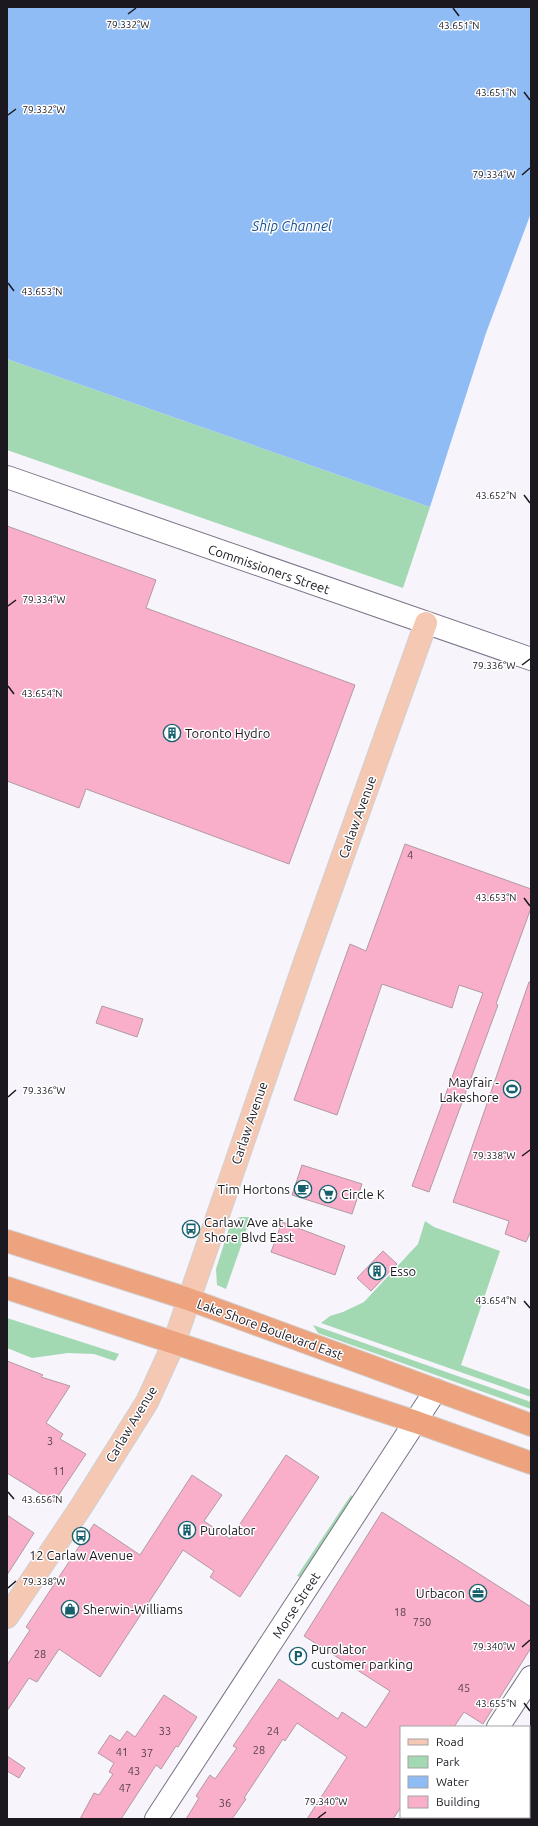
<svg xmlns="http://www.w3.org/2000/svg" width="538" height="1826" viewBox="0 0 538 1826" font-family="Ubuntu,sans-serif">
  <rect width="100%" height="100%" fill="#f7f4fc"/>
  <!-- green -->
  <g fill="#a2d9b3">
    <polygon points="7,359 430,507 403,588 7,450"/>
    <polygon points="240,1217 251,1217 226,1289 217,1285 216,1269 231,1222"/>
    <polygon points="425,1221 434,1227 500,1251 461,1365 531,1390 531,1397 321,1323 330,1316 343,1312 364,1302 418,1244"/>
    <polygon points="7,1318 119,1354 115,1361 94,1354 68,1353 32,1358 7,1348"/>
    <polygon points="313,1325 531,1402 531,1409 318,1333"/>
    <polygon points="351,1495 353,1498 304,1578 297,1576"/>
  </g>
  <!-- water -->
  <polygon fill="#90bcf5" points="7,7 531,7 531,213 486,333 430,507 7,359"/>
  <!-- building -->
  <g fill="#f9aeca" stroke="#b29aa2">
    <polygon points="7,526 156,580 146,608 355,685 289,864 86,789 79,808 7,781"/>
    <polygon points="405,844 531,889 531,908 496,1004 498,1005 429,1192 412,1186 483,993 459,985 452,1008 382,984 337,1115 294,1100 350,944 366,951"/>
    <polygon points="529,982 531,982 531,1231 526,1242 505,1234 509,1221 453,1202"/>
    <polygon points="102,1006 143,1019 137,1037 96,1023"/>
    <polygon points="302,1165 362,1184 352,1214 292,1195"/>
    <polygon points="282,1222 345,1246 335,1275 271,1252"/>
    <polygon points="383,1251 397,1264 371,1291 357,1278"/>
    <polygon points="7,1361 43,1375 41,1377 70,1386 46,1423 63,1434 60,1439 86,1454 54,1502 7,1473"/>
    <polygon points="286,1455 319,1477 240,1597 210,1577 214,1571 183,1550 100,1677 59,1649 37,1682 29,1678 7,1711 7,1665 30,1630 26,1627 94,1524 140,1555 192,1475 222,1495 204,1521 230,1539"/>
    <polygon points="382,1512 531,1607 531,1648 483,1724 464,1712 454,1727 401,1727 401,1807 393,1819 307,1819 347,1757 297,1723 285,1741 283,1739 244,1798 246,1799 232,1819 186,1819 199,1798 196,1796 210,1775 215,1779 237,1748 233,1746 279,1679 338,1719 342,1712 366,1728 390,1691 304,1636"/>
    <polygon points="7,1515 34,1533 7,1575"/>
    <polygon points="164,1695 197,1717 178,1747 176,1746 161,1769 156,1765 121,1819 80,1819 94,1793 99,1795 113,1774 109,1772 114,1763 98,1753 110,1735 120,1741 127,1731 135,1737"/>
    <polygon points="7,1756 25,1768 19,1778 7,1771"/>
  </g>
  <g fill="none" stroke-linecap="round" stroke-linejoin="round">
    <defs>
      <g id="minor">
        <polyline points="7,477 531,659"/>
        <polyline points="498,1727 531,1677"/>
        <polyline points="156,1819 436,1390"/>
        <polyline points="438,1819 439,1817"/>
      </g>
      <polyline id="major" points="7,1617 81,1507 147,1402 174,1343 306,959 426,623"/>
      <g id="highway">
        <polyline points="7,1241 188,1299 531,1425"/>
        <polyline points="7,1288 416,1422 531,1463"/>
      </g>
    </defs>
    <!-- minor casing -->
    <use href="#minor" stroke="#7a7386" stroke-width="24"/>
    <!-- major casing -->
    <use href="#major" stroke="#d1d1d2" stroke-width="24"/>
    <!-- highway casing -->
    <use href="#highway" stroke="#d1d1d2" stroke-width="24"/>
    <!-- minor -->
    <use href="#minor" stroke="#fff" stroke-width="22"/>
    <!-- major -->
    <use href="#major" stroke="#f4c8b2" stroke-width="22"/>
    <!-- highway -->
    <use href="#highway" stroke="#eca37e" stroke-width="22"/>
  </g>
  <!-- ticks -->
  <path fill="none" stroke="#1b1820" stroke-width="1.5" d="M453 8 459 16M128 14 136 8M524 92 530 100M8 115 16 109M522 175 530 168M8 283 14 291M524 495 530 503M8 606 16 600M522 665 530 659M8 686 14 694M524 898 530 906M8 1097 16 1090M522 1156 530 1150M524 1301 530 1308M8 1492 14 1499M8 1588 16 1581M522 1647 530 1640M524 1703 530 1711M318 1818 326 1812"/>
  <!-- icons -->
  <defs>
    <symbol id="building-ring" viewBox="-11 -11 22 22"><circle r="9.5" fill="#fff" stroke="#16606e" stroke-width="1.5"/><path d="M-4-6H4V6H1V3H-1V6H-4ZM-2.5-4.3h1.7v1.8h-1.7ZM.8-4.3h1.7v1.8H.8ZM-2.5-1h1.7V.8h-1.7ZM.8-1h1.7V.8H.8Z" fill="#16606e"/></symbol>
    <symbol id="stadium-ring" viewBox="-11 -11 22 22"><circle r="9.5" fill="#fff" stroke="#16606e" stroke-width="1.5"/><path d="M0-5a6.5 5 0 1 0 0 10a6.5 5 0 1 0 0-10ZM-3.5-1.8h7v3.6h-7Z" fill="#16606e"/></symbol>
    <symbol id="cafe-ring" viewBox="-11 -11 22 22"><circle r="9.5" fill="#fff" stroke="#16606e" stroke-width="1.5"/><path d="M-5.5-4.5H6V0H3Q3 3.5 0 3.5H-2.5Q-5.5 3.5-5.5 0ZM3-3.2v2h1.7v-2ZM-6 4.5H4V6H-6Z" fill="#16606e"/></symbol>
    <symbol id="supermarket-ring" viewBox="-11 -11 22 22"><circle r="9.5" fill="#fff" stroke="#16606e" stroke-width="1.5"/><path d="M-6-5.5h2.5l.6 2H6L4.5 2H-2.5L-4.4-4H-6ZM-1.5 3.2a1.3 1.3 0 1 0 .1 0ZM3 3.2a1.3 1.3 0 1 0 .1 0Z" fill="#16606e"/></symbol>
    <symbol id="bus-ring" viewBox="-11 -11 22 22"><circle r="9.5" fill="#fff" stroke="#16606e" stroke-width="1.5"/><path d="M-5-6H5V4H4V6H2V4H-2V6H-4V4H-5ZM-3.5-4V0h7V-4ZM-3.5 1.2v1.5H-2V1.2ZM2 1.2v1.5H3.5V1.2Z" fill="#16606e"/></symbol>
    <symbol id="office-ring" viewBox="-11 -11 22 22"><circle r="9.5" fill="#fff" stroke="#16606e" stroke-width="1.5"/><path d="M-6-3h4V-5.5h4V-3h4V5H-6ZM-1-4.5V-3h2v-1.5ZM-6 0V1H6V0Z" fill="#16606e"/></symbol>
    <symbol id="shop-ring" viewBox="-11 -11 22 22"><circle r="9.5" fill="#fff" stroke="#16606e" stroke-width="1.5"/><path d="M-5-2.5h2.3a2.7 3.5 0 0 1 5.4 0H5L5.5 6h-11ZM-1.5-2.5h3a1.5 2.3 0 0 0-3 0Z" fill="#16606e"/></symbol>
    <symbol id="parking-ring" viewBox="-11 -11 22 22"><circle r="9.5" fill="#fff" stroke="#16606e" stroke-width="1.5"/><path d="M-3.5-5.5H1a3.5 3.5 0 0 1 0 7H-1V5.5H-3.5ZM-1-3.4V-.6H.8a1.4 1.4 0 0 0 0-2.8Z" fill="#16606e"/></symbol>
  </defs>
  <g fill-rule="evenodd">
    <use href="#building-ring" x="162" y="723" width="20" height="20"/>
    <use href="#stadium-ring" x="502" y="1079" width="20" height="20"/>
    <use href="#cafe-ring" x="293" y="1179" width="20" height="20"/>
    <use href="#supermarket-ring" x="318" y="1184" width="20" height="20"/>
    <use href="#bus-ring" x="181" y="1219" width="20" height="20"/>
    <use href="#building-ring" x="367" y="1261" width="20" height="20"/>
    <use href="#building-ring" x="177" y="1520" width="20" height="20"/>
    <use href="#bus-ring" x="71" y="1526" width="20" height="20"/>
    <use href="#office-ring" x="468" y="1583" width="20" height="20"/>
    <use href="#shop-ring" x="60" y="1599" width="20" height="20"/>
    <use href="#parking-ring" x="288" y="1646" width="20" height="20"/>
  </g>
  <g text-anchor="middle" stroke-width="3" stroke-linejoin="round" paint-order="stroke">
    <!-- number labels -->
    <g font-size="11" fill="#523e4a">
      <text x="410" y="859">4</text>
      <text x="50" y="1445">3</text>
      <text x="59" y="1475">11</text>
      <text x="400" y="1616">18</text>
      <text x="422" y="1626">750</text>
      <text x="40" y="1658">28</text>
      <text x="464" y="1692">45</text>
      <text x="165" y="1735">33</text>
      <text x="273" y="1735">24</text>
      <text x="259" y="1754">28</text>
      <text x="122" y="1756">41</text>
      <text x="147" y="1757">37</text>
      <text x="134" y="1775">43</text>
      <text x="125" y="1792">47</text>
      <text x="225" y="1807">36</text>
    </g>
    <!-- street labels -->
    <g font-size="13" fill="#1b1820" stroke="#fff">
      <text transform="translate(269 569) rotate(19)" y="5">Commissioners Street</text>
      <text transform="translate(357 817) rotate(-70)" y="5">Carlaw Avenue</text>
      <text transform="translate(249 1123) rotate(-71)" y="5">Carlaw Avenue</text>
      <text transform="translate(270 1329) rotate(20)" y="5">Lake Shore Boulevard East</text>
      <text transform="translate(131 1424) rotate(-59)" y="5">Carlaw Avenue</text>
      <text transform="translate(296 1605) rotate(-57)" y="5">Morse Street</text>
    </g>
    <!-- poi labels -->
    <g font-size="13" fill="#1b1820" stroke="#fff" text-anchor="start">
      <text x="185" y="738">Toronto Hydro</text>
      <text x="499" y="1087" text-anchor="end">Mayfair -<tspan x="499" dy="15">Lakeshore</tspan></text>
      <text x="290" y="1194" text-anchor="end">Tim Hortons</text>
      <text x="341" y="1199">Circle K</text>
      <text x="204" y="1227">Carlaw Ave at Lake<tspan x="204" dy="15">Shore Blvd East</tspan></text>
      <text x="390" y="1276">Esso</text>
      <text x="200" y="1535">Purolator</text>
      <text x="81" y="1560" text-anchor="middle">12 Carlaw Avenue</text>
      <text x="465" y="1598" text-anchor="end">Urbacon</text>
      <text x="83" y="1614">Sherwin-Williams</text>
      <text x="311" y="1654">Purolator<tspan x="311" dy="15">customer parking</tspan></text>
    </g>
    <!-- water labels -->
    <g font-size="14" font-style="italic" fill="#185093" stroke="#fff">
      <text x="292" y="231">Ship Channel</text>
    </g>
  </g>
  <g font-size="10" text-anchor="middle" fill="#1b1820" stroke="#fff" stroke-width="3" stroke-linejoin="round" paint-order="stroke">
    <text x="128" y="28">79.332°W</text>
    <text x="459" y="29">43.651°N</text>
    <text x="496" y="96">43.651°N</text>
    <text x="44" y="113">79.332°W</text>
    <text x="494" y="178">79.334°W</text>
    <text x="42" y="295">43.653°N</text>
    <text x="496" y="499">43.652°N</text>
    <text x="44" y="603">79.334°W</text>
    <text x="494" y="669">79.336°W</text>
    <text x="42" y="697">43.654°N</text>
    <text x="496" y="901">43.653°N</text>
    <text x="44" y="1094">79.336°W</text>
    <text x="494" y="1159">79.338°W</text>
    <text x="496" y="1304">43.654°N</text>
    <text x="42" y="1503">43.656°N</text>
    <text x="44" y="1585">79.338°W</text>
    <text x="494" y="1650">79.340°W</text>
    <text x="496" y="1707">43.655°N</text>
    <text x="326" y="1805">79.340°W</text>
  </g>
  <!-- border -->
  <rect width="538" height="1826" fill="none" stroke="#1b1820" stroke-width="16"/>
  <!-- legend -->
  <rect x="400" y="1726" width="130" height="92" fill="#ffffff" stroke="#a4a3a6"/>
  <rect x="408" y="1739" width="20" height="6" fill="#f4c8b2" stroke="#a4a3a6"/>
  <text x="436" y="1746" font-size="12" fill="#1b1820">Road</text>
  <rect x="408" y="1756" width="20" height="12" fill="#a2d9b3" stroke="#a4a3a6"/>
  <text x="436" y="1766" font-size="12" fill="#1b1820">Park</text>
  <rect x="408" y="1776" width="20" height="12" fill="#90bcf5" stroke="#a4a3a6"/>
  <text x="436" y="1786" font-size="12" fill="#1b1820">Water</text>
  <rect x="408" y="1796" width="20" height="12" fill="#f9aeca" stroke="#a4a3a6"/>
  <text x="436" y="1806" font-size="12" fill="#1b1820">Building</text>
</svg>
